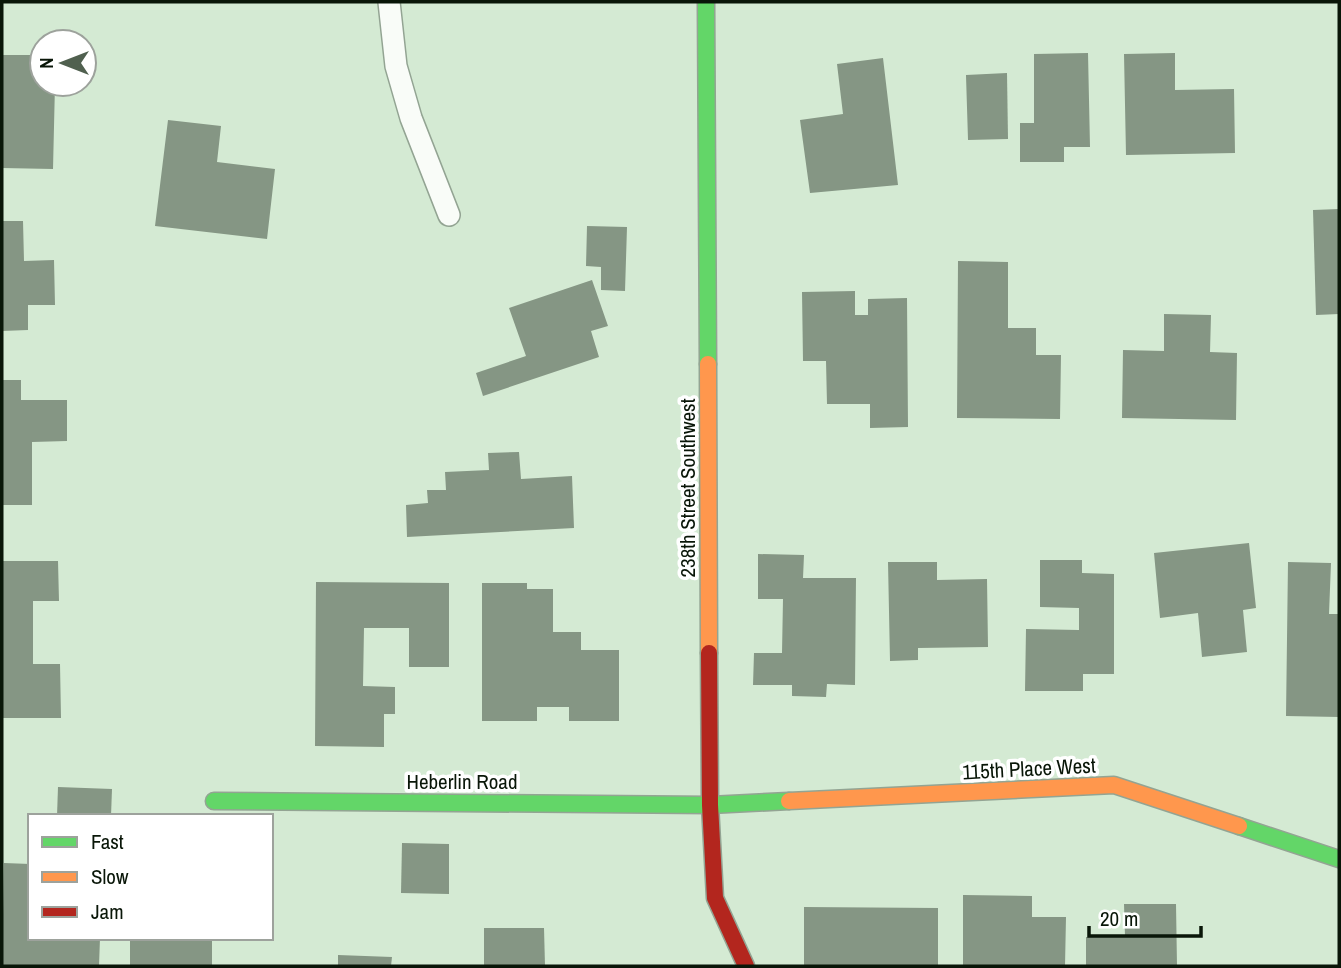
<svg xmlns="http://www.w3.org/2000/svg" width="1341" height="968" viewBox="0 0 1341 968" font-family="'Archivo Narrow',sans-serif">
  <rect width="100%" height="100%" fill="#d4ead3"/>
  <!-- building -->
  <g fill="#859684">
    <polygon points="1088,53 1090,147 1064,147 1064,162 1020,162 1020,123 1034,123 1034,54"/>
    <polygon points="1175,53 1175,90 1234,89 1235,153 1126,155 1124,54"/>
    <polygon points="2,55 42,55 42,84 55,84 53,169 2,168"/>
    <polygon points="883,58 898,185 810,193 800,120 843,114 837,64"/>
    <polygon points="1007,73 1008,139 968,140 966,75"/>
    <polygon points="168,120 221,126 217,162 275,169 267,239 155,226"/>
    <polygon points="1339,209 1339,314 1316,315 1313,210"/>
    <polygon points="2,221 23,221 24,261 54,260 55,305 28,305 28,330 2,331"/>
    <polygon points="587,226 627,227 625,291 601,290 601,267 586,266"/>
    <polygon points="958,261 1008,262 1008,328 1036,328 1036,355 1061,355 1060,419 957,418"/>
    <polygon points="592,280 608,326 591,331 599,357 483,396 476,373 526,356 509,308"/>
    <polygon points="855,291 855,315 868,315 868,299 907,298 908,427 870,428 870,404 827,404 826,361 803,361 802,292"/>
    <polygon points="1164,314 1211,315 1210,352 1237,353 1236,420 1122,418 1123,350 1164,351"/>
    <polygon points="2,380 21,380 21,400 67,400 67,441 32,442 32,505 2,505"/>
    <polygon points="519,452 521,479 572,476 574,528 407,537 406,505 428,503 427,490 446,490 445,472 489,470 488,453"/>
    <polygon points="1249,543 1256,608 1243,610 1247,652 1202,657 1198,613 1160,618 1154,553"/>
    <polygon points="758,554 804,555 803,578 856,578 855,685 827,684 826,697 792,696 792,685 753,685 754,653 782,653 783,599 758,599"/>
    <polygon points="1040,560 1082,560 1082,573 1114,574 1114,674 1083,674 1083,691 1025,691 1026,629 1079,630 1079,608 1040,607"/>
    <polygon points="2,561 58,561 59,601 33,601 33,664 60,664 61,718 2,718"/>
    <polygon points="888,562 937,562 937,580 987,579 988,647 918,648 918,660 890,661"/>
    <polygon points="1288,562 1331,563 1329,614 1339,614 1339,717 1286,716"/>
    <polygon points="316,582 449,583 449,667 409,667 409,628 364,628 363,686 395,687 395,714 384,714 384,747 315,746"/>
    <polygon points="482,583 527,583 527,589 553,589 553,632 581,632 581,650 619,650 619,721 569,721 569,707 537,707 537,721 482,721"/>
    <polygon points="58,787 112,789 111,816 57,816"/>
    <polygon points="402,843 449,844 449,894 401,893"/>
    <polygon points="4,863 30,864 30,938 100,938 99,966 2,966"/>
    <polygon points="963,895 1032,896 1032,917 1066,917 1065,966 963,966"/>
    <polygon points="1124,904 1176,904 1177,966 1086,966 1086,937 1125,936"/>
    <polygon points="804,907 938,908 938,966 804,966"/>
    <polygon points="484,928 544,928 545,966 484,966"/>
    <rect x="130" y="938" width="82" height="28"/>
    <polygon points="338,955 392,957 391,966 338,966"/>
  </g>
  <g fill="none" stroke-linecap="round" stroke-linejoin="round">
    <defs>
      <polyline id="lane" points="389,2 396,66 411,118 449,215"/>
      <g id="fast">
        <polyline points="706,2 708,364"/>
        <polyline points="214,801 710,805 789,801"/>
        <polyline points="1239,826 1339,859"/>
      </g>
      <g id="slow">
        <polyline points="708,364 709,653"/>
        <polyline points="789,801 1114,785 1239,826"/>
      </g>
      <polyline id="jam" points="709,653 710,805 715,898 746,966"/>
    </defs>
    <!-- lane casing -->
    <use href="#lane" stroke="#93a493" stroke-width="24"/>
    <!-- fast casing -->
    <use href="#fast" stroke="#93a493" stroke-width="19"/>
    <!-- slow casing -->
    <use href="#slow" stroke="#93a493" stroke-width="19"/>
    <!-- jam casing -->
    <use href="#jam" stroke="#93a493" stroke-width="19"/>
    <!-- lane -->
    <use href="#lane" stroke="#f9fcf8" stroke-width="21"/>
    <!-- fast -->
    <use href="#fast" stroke="#63d668" stroke-width="16"/>
    <!-- slow -->
    <use href="#slow" stroke="#ff974d" stroke-width="16"/>
    <!-- jam -->
    <use href="#jam" stroke="#b3261e" stroke-width="16"/>
  </g>
  <g text-anchor="middle" stroke-width="7" stroke-linejoin="round" paint-order="stroke">
    <!-- street labels -->
    <g font-size="21" fill="#091608" stroke="#fff">
      <text transform="translate(688 488) rotate(-90)" y="7">238th Street Southwest</text>
      <text transform="translate(1029 769) rotate(-3)" y="7">115th Place West</text>
      <text x="462" y="789">Heberlin Road</text>
    </g>
  </g>
  <!-- border -->
  <rect width="1341" height="968" fill="none" stroke="#091608" stroke-width="7"/>
  <!-- legend -->
  <rect x="28" y="814" width="245" height="126" fill="#ffffff" stroke="#9da29c" stroke-width="2"/>
  <rect x="42" y="837" width="35" height="10" fill="#63d668" stroke="#9da29c" stroke-width="2"/>
  <text x="91" y="849" font-size="21" fill="#091608">Fast</text>
  <rect x="42" y="872" width="35" height="10" fill="#ff974d" stroke="#9da29c" stroke-width="2"/>
  <text x="91" y="884" font-size="21" fill="#091608">Slow</text>
  <rect x="42" y="907" width="35" height="10" fill="#b3261e" stroke="#9da29c" stroke-width="2"/>
  <text x="91" y="919" font-size="21" fill="#091608">Jam</text>
  <!-- north arrow -->
  <g transform="translate(63 63) rotate(270)"><circle r="33" fill="#ffffff" stroke="#9da29c" stroke-width="2"/>
  <path d="M0-5L12 26L0 18L-12 26Z" fill="#50604f"/>
  <text y="-10" font-size="19" font-weight="bold" text-anchor="middle" fill="#091608">N</text>
  </g>
  <!-- scale -->
  <path d="M1089 926v10h112v-10" fill="none" stroke="#091608" stroke-width="3.5"/>
  <text x="1100" y="926" font-size="21" fill="#091608" stroke="#ffffff" stroke-width="5" paint-order="stroke">20 m</text>
</svg>
